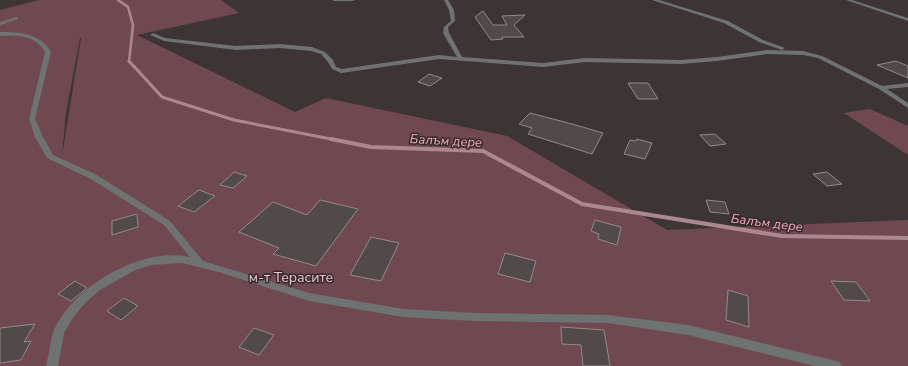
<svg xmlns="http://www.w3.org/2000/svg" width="908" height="366" viewBox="0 0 908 366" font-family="'Nunito Sans',sans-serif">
  <rect width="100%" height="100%" fill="#3d3436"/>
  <!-- green -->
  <g fill="#704950" fill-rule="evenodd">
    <path d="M39 0H221L239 13 137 35 295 112 326 98 507 136 667 230 908 220V366H0V10ZM80 38H81L62 156 66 112Z"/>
    <polygon points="870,109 908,126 908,155 844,113"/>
  </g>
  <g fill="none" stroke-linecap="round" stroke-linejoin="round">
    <!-- stream-far2 -->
    <polyline stroke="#ab8890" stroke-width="2.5" points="118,0 128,7 133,25 129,62"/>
    <!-- stream-far1 -->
    <polyline stroke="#ab8890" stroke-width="3" points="129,61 162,97 234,120 336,140"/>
    <!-- stream -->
    <polyline stroke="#ab8890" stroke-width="4" points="331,139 371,147 483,151 582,204 782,236 908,238"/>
  </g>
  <!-- building -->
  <g fill="#52494b" stroke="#938a8b">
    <polygon points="483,11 493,25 507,25 502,16 525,15 514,25 524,37 502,37 503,39 491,40 475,17"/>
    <polygon points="896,61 908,66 908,78 877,65"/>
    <polygon points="429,74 442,78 430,86 418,82"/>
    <polygon points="628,83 648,83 658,99 638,99"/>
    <polygon points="530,113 572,124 603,133 592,154 528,134 532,128 519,124"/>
    <polygon points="715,134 726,144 710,146 700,135"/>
    <polygon points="637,139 652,143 645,159 624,154 630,140 636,141"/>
    <polygon points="234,172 247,176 233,188 220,185"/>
    <polygon points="827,172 842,184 827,186 813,174"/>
    <polygon points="199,190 215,196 194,212 178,206"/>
    <polygon points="320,200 358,209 316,266 273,254 279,248 239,232 273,202 307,215"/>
    <polygon points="706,200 725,202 729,214 710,212"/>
    <polygon points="137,214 138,227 112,235 112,221"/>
    <polygon points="595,220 621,227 617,245 598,239 599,234 591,231"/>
    <polygon points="371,237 399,243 381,281 350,275"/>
    <polygon points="505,253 536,261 530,282 498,274"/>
    <polygon points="75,281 87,288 71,301 58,294"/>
    <polygon points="831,281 856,282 870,301 844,300"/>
    <polygon points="728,290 748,296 749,327 726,320"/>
    <polygon points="124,298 138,306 121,320 107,311"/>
    <polygon points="35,324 24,342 31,341 21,360 0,363 0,328"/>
    <polygon points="561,327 604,330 610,366 583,366 581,345 562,344"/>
    <polygon points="254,328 274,335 259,355 239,347"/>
  </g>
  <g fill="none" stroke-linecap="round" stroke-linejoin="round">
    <!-- street -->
    <g fill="#6e7372" fill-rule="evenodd">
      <polygon points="332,0 355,0 353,1 334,1"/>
      <polygon points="444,0 448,0 454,10 455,21 448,27 449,33 462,57 543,63 585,58 681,60 717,57 767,50 803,51 822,56 882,86 908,83 908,87 887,89 908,103 908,108 879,89 818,58 803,55 767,54 717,61 681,64 585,62 543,67 439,59 341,73 332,69 328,62 321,54 311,51 280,48 236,50 164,41 150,35 153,33 165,38 236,46 280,44 312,47 325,52 333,60 336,67 342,69 439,55 457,57 443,33 444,27 451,21 449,10"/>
      <polygon points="652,0 659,0 728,21 763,40 785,48 782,50 759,42 724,23"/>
      <polygon points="846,0 852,0 908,18 908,21"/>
      <polygon points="16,17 18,18 18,19 0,25 0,22"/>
      <path d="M0 32C20 32 40 33 51 52L35 119 43 137 53 155 97 175 170 221 203 261 309 293 403 309 475 313 608 315 688 325 836 361 840 362 842 366H815L688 335 608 323 475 321 403 317 309 301 219 272 182 263 152 265 135 270 100 290 85 303 72 319 64 333 58 366H46C49 355 50 341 54 330 74 286 142 246 190 257L164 225 91 179 47 158 35 137 29 119 45 52C36 35 17 35 0 36Z"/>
    </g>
  </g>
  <g text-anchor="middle" stroke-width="3" stroke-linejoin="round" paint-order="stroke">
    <!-- water labels -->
    <g font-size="13" font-style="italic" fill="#f8abba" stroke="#322a2c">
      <text transform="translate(446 140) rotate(3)" y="5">Балъм дере</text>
      <text transform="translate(767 222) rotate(7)" y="5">Балъм дере</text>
    </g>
    <!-- near-park labels -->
    <g font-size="14" fill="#f5c5ce" stroke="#322a2c">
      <text x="291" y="282">м-т Терасите</text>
    </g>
  </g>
</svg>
